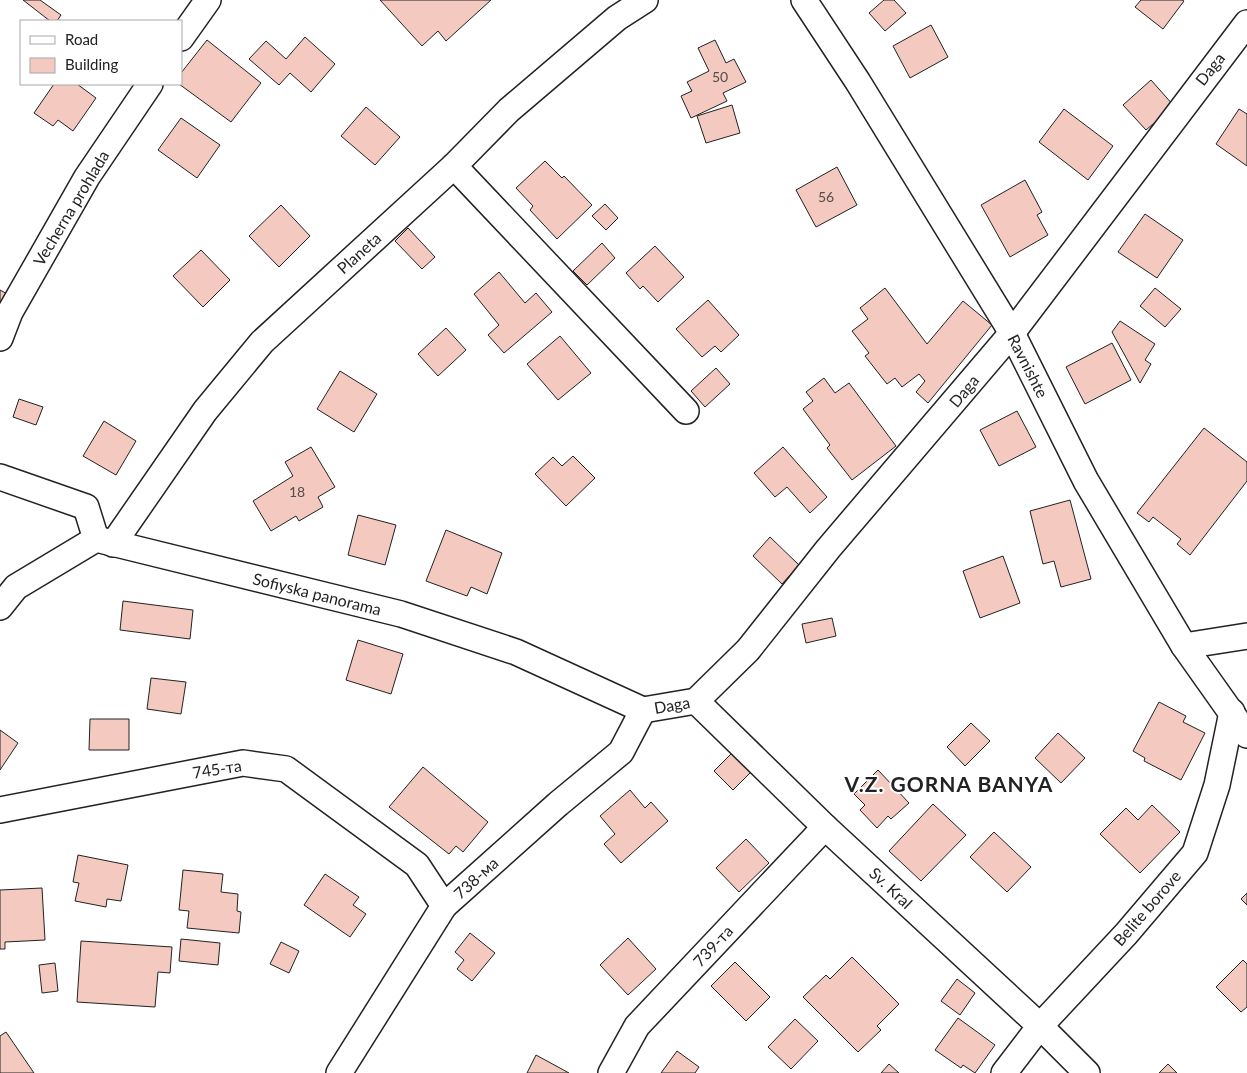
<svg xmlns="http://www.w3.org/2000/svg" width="1247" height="1073" viewBox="0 0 1247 1073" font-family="Lato,sans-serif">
  <rect width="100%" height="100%" fill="#fff"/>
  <!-- building -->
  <g fill="#f3c9c0" stroke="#222">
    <polygon points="23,0 40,0 61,15 57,21 50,21"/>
    <polygon points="380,0 491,0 446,41 438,31 422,46"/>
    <polygon points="884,0 894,0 906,13 885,31 869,13"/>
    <polygon points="1141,0 1182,0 1184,1 1163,29 1135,7"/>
    <polygon points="931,25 948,57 910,78 893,46"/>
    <polygon points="305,37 335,64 311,92 290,73 279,85 249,59 266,41 286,59"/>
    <polygon points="207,40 261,83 231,122 179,84 181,84 181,73"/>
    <polygon points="715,40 726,63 734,59 746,82 723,93 727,101 691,118 681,96 692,91 687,82 709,71 698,48"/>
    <polygon points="1151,80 1174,106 1146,130 1123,105"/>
    <polygon points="54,84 77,84 96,98 73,131 58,120 53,126 34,113"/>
    <polygon points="732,105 740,133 706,143 697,116"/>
    <polygon points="366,107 400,137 375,165 341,136"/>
    <polygon points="1064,109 1113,146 1088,180 1039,142"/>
    <polygon points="1239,109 1247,114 1247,166 1216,144"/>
    <polygon points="181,118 220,145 197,178 158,150"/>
    <polygon points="545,161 562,178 564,176 592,205 557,239 530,210 533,206 516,188"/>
    <polygon points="837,167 857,205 816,227 796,190"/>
    <polygon points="1025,180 1042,212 1037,215 1048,235 1010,257 981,205"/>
    <polygon points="605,204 618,218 606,230 592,216"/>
    <polygon points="281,205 310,236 279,267 249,236"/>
    <polygon points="1145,214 1183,240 1157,278 1118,252"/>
    <polygon points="408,228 435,257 422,269 395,241"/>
    <polygon points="602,243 615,258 587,285 573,271"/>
    <polygon points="655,246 684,277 658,302 643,286 640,289 626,273"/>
    <polygon points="201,250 230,280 203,307 173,276"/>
    <polygon points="499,272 525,303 536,293 552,312 504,353 488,335 499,325 474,294"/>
    <polygon points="885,288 927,344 963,301 992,325 928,403 916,392 925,381 919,374 902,387 895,378 887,384 865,356 869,353 852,331 868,319 860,308"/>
    <polygon points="1155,288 1181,309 1165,327 1140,306"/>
    <polygon points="0,290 11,296 0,318"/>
    <polygon points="708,300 739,335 721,352 715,346 702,357 676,329"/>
    <polygon points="1120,321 1155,344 1145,360 1151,364 1140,383 1112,332"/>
    <polygon points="446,328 466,350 438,376 418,354"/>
    <polygon points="560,336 591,373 558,400 527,364"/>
    <polygon points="1112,343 1131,380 1085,404 1066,367"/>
    <polygon points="716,368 730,384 705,407 691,391"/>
    <polygon points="340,371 377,394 354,432 317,409"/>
    <polygon points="824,378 835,393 849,383 896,446 852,480 827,448 830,445 803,409 813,401 806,392"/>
    <polygon points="19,399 43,407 36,425 13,417"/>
    <polygon points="1017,411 1036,447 999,466 980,430"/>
    <polygon points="104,421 136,441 116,475 83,456"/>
    <polygon points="1204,428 1247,462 1247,481 1190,555 1177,544 1181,539 1153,517 1149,522 1137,513"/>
    <polygon points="311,447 335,487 318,497 323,507 299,521 296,516 271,531 253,501 293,476 285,462"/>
    <polygon points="783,447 827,497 810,513 787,487 775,497 754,473"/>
    <polygon points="573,456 595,478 566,506 535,474 553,457 562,466"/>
    <polygon points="1070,500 1091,579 1061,587 1054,561 1043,564 1030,511"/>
    <polygon points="358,515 396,525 385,565 348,555"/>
    <polygon points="446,530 502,553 487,594 471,587 467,596 426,581"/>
    <polygon points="770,537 799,565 782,584 753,556"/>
    <polygon points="1003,556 1020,603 980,618 963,571"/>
    <polygon points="123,601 193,610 190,639 120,630"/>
    <polygon points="832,618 836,636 806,643 802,624"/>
    <polygon points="358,640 403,654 391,694 346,680"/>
    <polygon points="151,678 186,682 181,714 147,709"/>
    <polygon points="1159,702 1186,716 1183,722 1205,733 1181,780 1144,761 1145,758 1133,751"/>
    <polygon points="90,719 129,719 129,750 89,750"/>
    <polygon points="971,723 990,741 965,766 947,747"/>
    <polygon points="0,730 18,743 0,770"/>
    <polygon points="1058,733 1085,758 1061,783 1035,758"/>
    <polygon points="736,749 755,768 733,790 714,771"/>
    <polygon points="423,767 488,822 463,852 456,846 449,854 389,807"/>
    <polygon points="878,770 909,803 891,819 888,816 877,828 860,810 865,805 854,794"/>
    <polygon points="630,790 645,808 651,802 668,821 621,863 604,844 615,834 600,816"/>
    <polygon points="933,804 966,835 921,881 889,851"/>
    <polygon points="1152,805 1180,832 1140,873 1100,834 1126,808 1138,820"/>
    <polygon points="994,832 1031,867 1007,892 970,857"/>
    <polygon points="746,839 769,863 739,892 716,868"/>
    <polygon points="78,855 128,865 121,901 107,899 106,907 75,901 79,883 73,882"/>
    <polygon points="183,870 223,874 221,892 238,894 237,911 241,912 239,933 187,928 189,911 179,910"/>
    <polygon points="325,874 359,897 353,905 366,914 350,937 304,905"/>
    <polygon points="42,888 45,940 5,942 5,949 0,949 0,890"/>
    <polygon points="1247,893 1247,905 1241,899"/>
    <polygon points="470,933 495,953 472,981 457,969 464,960 455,952"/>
    <polygon points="628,938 656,969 628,995 600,965"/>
    <polygon points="181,939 220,943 218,965 179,961"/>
    <polygon points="81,941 172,947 170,973 158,972 155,1007 77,1002"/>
    <polygon points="281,942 299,951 289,973 270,964"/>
    <polygon points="852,957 899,1004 877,1026 881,1030 858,1052 803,997 826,975 830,979"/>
    <polygon points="1243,960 1247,964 1247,1007 1241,1012 1216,987"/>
    <polygon points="735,962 770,997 746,1021 711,986"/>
    <polygon points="55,963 58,991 42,993 39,965"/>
    <polygon points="957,979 975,993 960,1015 941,1001"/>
    <polygon points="958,1018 995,1045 975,1073 963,1065 961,1068 935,1050"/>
    <polygon points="795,1019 818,1041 791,1069 768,1047"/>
    <polygon points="6,1032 34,1073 0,1073 0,1036"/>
    <polygon points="677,1051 699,1067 695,1073 661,1073"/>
    <polygon points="536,1055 569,1073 527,1073"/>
    <polygon points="889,1064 899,1073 881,1073"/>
    <polygon points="1168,1064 1177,1073 1159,1073"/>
  </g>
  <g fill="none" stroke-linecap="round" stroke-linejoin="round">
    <defs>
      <g id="street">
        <polyline points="804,0 858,82 1012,333 1086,481 1184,646 1247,735"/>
        <polyline points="181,38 208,0"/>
        <polyline points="454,166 686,411"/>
        <polyline points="0,338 10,312 87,177 150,84"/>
        <polyline points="0,477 86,507 96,539"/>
        <polyline points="113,544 205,411 262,342 454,166 509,110 617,18 645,0"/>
        <polyline points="0,607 16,587 96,539 401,614 516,652 643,710"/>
        <polyline points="1184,646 1247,636"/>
        <polyline points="696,701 825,827 1040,1026 1087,1073"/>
        <polyline points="643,710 696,701 748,650 828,549 1012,333 1247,23"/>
        <polyline points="0,810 243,763 286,769 417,865 444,906"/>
        <polyline points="339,1073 444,906 558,804 621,752 643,710"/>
        <polyline points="611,1073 637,1026 825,827"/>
        <polyline points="1004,1073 1040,1026 1126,934 1195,853 1217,785 1232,712"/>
      </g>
    </defs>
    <!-- street casing -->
    <use href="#street" stroke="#222" stroke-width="28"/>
    <!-- street -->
    <use href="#street" stroke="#fff" stroke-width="25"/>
  </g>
  <g text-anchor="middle" stroke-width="4" stroke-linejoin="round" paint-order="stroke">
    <!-- number labels -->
    <g font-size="14" fill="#564c4a">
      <text x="720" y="82">50</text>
      <text x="826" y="202">56</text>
      <text x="297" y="497">18</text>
    </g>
    <!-- street labels -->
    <g font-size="16" fill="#222" stroke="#fff">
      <text transform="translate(1210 69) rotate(-52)" y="6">Daga</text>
      <text transform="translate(71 208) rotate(-59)" y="6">Vecherna prohlada</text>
      <text transform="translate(359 253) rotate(-42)" y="6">Planeta</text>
      <text transform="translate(1028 366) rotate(63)" y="6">Ravnishte</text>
      <text transform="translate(964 391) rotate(-50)" y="6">Daga</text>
      <text transform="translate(317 594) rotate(14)" y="6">Sofiyska panorama</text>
      <text transform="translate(672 705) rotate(-10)" y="6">Daga</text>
      <text transform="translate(217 769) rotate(-9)" y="6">745-та</text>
      <text transform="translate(476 878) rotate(-42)" y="6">738-ма</text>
      <text transform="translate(891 888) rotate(43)" y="6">Sv. Kral</text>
      <text transform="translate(1147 908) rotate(-49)" y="6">Belite borove</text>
      <text transform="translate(713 946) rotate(-47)" y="6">739-та</text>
    </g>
    <!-- district labels -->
    <g font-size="21" font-weight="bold" letter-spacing="1" fill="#222" stroke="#fff">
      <text x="949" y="792">V.Z. GORNA BANYA</text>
    </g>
  </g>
  <!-- legend -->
  <rect x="20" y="20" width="162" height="65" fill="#ffffff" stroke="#a7a7a7"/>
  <rect x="30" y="36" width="25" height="8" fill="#ffffff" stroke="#a7a7a7"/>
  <text x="65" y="45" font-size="15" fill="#222222">Road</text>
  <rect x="30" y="58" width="25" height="15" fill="#f3c9c0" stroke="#a7a7a7"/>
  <text x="65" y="70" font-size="15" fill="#222222">Building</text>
</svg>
